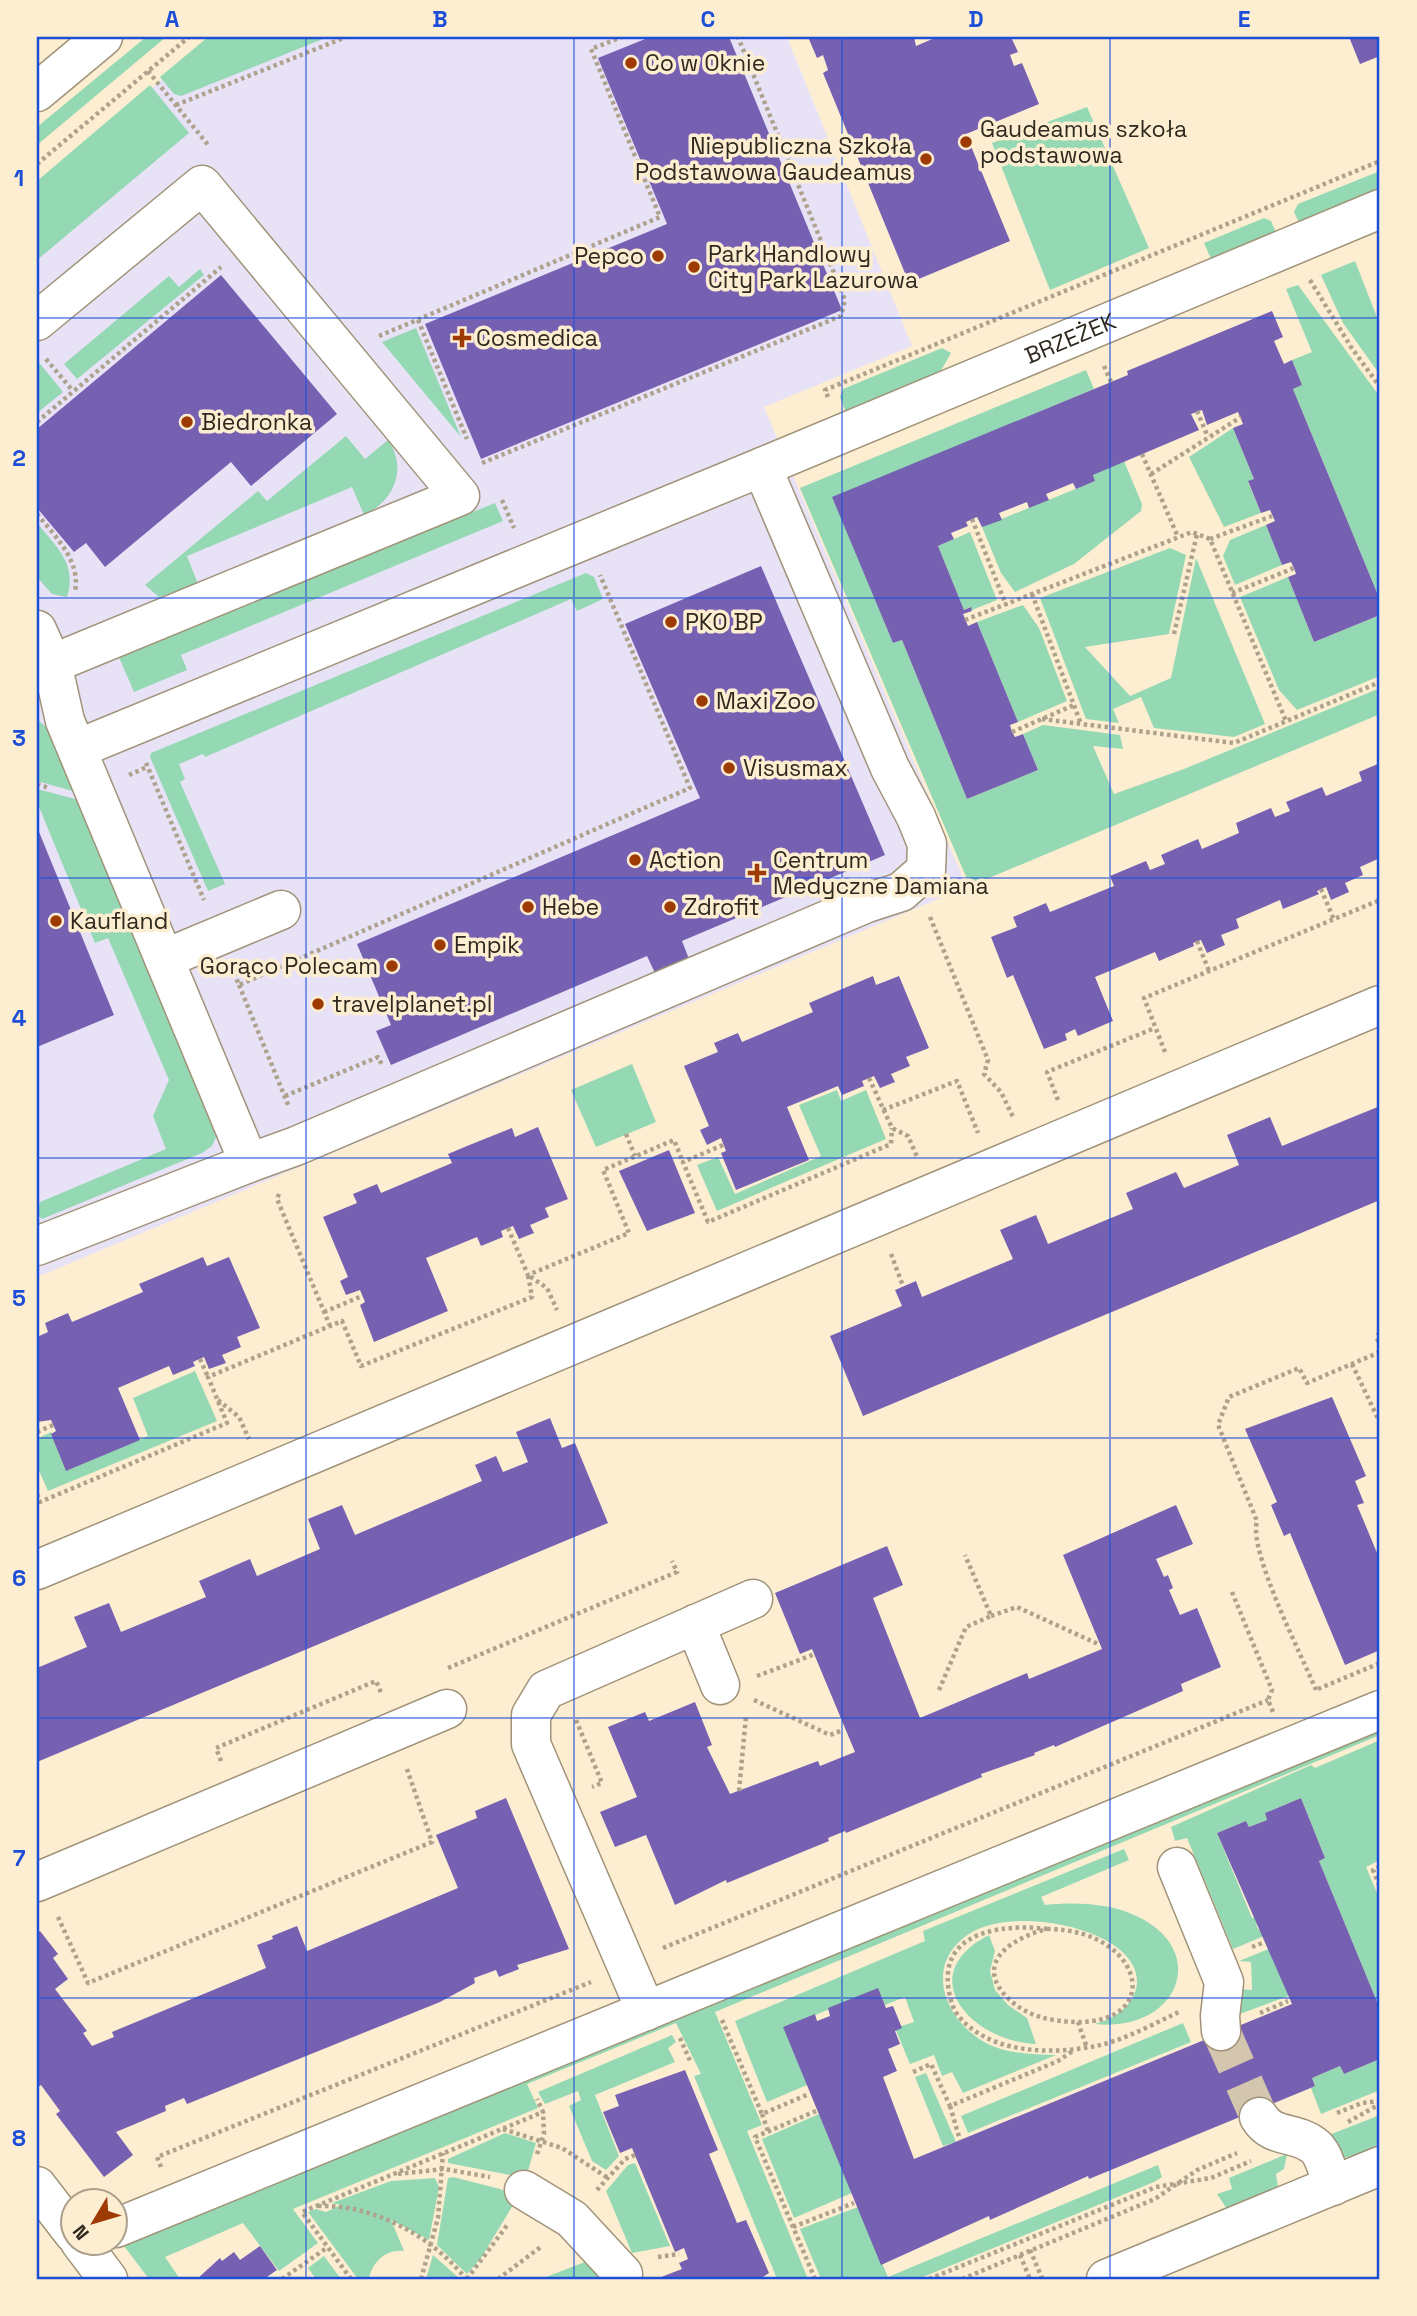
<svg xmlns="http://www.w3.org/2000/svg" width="1417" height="2316" viewBox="0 0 1417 2316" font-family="'Space Grotesk',sans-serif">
  <rect width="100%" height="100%" fill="#fdeed2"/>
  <!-- commercial -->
  <polygon fill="#e8e2f7" points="324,37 787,37 912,346 764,407 967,887 37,1277 37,188 162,79 177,95"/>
  <!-- green -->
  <g fill="#94d9b3">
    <polygon points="146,37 166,37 37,145 37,127"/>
    <polygon points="208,37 328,37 181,96 174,94 160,77"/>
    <polygon points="150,85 189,133 37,260 37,181"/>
    <polygon points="1087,107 1149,248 1050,290 992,143"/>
    <polygon points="1380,171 1380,192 1300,225 1294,212 1298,204"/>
    <polygon points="1264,218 1271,221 1277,235 1211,259 1204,243"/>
    <polygon points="1355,261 1380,325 1380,375 1343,323 1321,275"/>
    <polygon points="200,269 204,275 77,379 64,364 169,276 179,287"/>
    <polygon points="1298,285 1380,397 1380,600 1293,389 1302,385 1292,360 1312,352 1286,289"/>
    <polygon points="416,328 461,437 382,342"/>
    <polygon points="942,348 951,353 939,374 846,413 840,397 843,389"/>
    <polygon points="37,360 63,392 37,413"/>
    <polygon points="1086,370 1094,389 833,498 893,643 902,640 967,799 1038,770 1023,734 1043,725 1120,735 1123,749 1093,746 1114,794 1184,769 1380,688 1380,714 970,886 800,488"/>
    <polygon points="1233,428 1254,479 1248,482 1261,513 1224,527 1189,457"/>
    <path d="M346 436 365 459 388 440C408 469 394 501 364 515L352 487 187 556 198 584 159 597 145 585 258 491 267 501Z"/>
    <polygon points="1124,461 1142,504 1141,511 1074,564 1015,592 1001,573 982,527 1095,481 1093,475"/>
    <polygon points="495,503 503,521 181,655 187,670 134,692 118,655"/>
    <path d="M37 523C56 546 78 565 67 597L52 594 37 577Z"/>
    <polygon points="1266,525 1282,565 1235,585 1223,556 1230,540"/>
    <polygon points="970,532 997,600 972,610 970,607 964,610 938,546"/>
    <polygon points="1170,548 1186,555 1169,634 1085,647 1130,696 1171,678 1196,558 1265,724 1234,737 1154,728 1141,697 1113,709 1119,723 1086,719 1040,598"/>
    <polygon points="586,573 594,577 603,599 577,611 571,599 205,757 203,754 179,764 185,779 180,782 225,884 208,891 150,757 151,753"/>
    <polygon points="1288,577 1314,642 1380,615 1380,676 1297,710 1279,690 1240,597"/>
    <polygon points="1023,605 1039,628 1067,701 1018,722 977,622"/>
    <polygon points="37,719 48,729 76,792 37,781"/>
    <polygon points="37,789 79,800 216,1137 212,1146 202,1153 42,1219 37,1214 40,1202 166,1149 153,1116 169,1080 108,938 95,943 37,802"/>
    <polygon points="632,1064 656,1122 596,1147 571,1090"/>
    <polygon points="837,1090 841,1101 866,1090 886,1139 717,1211 697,1165 718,1157 735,1194 821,1156 799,1105"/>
    <polygon points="195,1371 217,1421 48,1491 37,1466 37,1439 51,1432 68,1470 148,1436 133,1398"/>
    <polygon points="1380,1726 1380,1735 715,2012 762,2125 747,2131 808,2279 777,2279 694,2076 701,2074 676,2023 527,2084 538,2108 293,2209 318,2243 279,2271 243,2223 165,2257 180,2279 149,2279 124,2246"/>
    <polygon points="1380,1740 1380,1860 1366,1867 1380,1900 1380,2009 1319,1861 1325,1858 1301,1798 1265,1813 1267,1820 1249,1827 1246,1821 1217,1833 1252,1918 1256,1917 1257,1927 1264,1936 1233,1949 1187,1838 1175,1841 1171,1827 1311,1765 1315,1768"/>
    <path d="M1124 1849 1129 1860 1041 1897 1045 1905C1073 1902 1108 1903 1134 1915 1212 1949 1179 2033 1095 2024 1138 2012 1155 1972 1112 1944 1077 1921 1005 1911 969 1934 922 1965 945 2022 988 2044 1008 2054 1034 2054 1056 2055L963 2093 952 2072 942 2076 934 2055 910 2064 895 2028 914 2022 905 1997 885 2005 878 1989 784 2028 807 2085 767 2102 735 2021 925 1941 923 1931Z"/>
    <path d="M989 1935 995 1951 990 1971 995 1990 1008 2005 1027 2018 1036 2044C972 2042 911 1975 989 1935Z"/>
    <polygon points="1271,1948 1291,1995 1240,2014 1239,1989 1252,1990 1251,1962 1239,1961"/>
    <polygon points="1183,2023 1191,2042 968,2133 961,2116"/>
    <polygon points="672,2035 676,2042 668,2048 675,2062 595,2095 619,2156 606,2170 592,2161 569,2106 581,2100 578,2091 545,2104 538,2092"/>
    <polygon points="1380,2059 1380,2090 1321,2114 1311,2088 1315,2086 1312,2078 1340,2066 1344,2074"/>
    <polygon points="926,2073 956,2142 943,2146 915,2077"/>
    <polygon points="819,2114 852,2193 794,2218 762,2139"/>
    <polygon points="1380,2115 1380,2147 1355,2158 1343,2157 1329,2135"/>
    <polygon points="505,2133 536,2143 526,2178 448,2163 448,2159"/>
    <polygon points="1287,2154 1284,2169 1276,2174 1278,2187 1227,2209 1217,2194 1232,2189 1229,2178"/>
    <polygon points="635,2163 670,2246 632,2253 606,2191 628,2165"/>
    <polygon points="1158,2165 1162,2177 1154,2182 918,2279 821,2279 800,2229 858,2207 888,2277"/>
    <polygon points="453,2177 500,2189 518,2197 481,2258 467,2274 437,2245 448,2178"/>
    <path d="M435 2178 439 2187 429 2240 391 2220 404 2251C386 2249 372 2262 369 2279H358L308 2212 316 2209 326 2212 341 2205 332 2203 391 2181Z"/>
    <polygon points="433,2255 460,2279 426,2279"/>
    <polygon points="324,2256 341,2279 316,2279 308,2268"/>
    <polygon points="595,2258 608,2279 541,2279"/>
  </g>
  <!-- building -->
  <g fill="#7660b2">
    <polygon points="650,37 729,37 842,310 481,459 425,324 667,224 598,58"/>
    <polygon points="808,37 914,37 916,46 937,37 1011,37 1018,52 1010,55 1014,66 1022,63 1039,104 966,134 1010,241 909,283 823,73 828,70 823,55 817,58"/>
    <polygon points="1349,37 1380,37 1380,56 1360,64"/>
    <polygon points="221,275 337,414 251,486 231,462 105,567 86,543 74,552 37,508 37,429"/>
    <polygon points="1272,311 1283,337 1274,341 1284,364 1292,360 1302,385 1293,389 1380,600 1380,615 1314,642 1288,577 1296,574 1294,568 1291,562 1282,565 1266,525 1275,521 1270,510 1261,513 1248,481 1254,479 1233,428 1243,424 1238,412 1207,425 1202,410 1191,414 1199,430 1093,475 1095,481 1076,489 1073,483 1046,494 1049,500 1029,508 1027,502 999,513 1002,520 982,527 977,517 966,522 968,526 951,533 954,539 938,546 964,610 971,607 972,611 963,614 968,626 977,622 1018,722 1010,725 1012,732 1015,737 1023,734 1038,770 967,799 902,640 893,643 832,497 1128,375 1127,371"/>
    <polygon points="761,566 885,855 682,941 689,959 655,973 647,956 391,1065 376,1031 391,1025 357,944 700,798 625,624"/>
    <polygon points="1380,763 1380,858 1360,867 1363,875 1345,883 1349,892 1331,900 1326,887 1317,891 1319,894 1283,909 1280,900 1236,919 1239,928 1221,935 1225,945 1207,953 1201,940 1193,943 1194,946 1159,961 1155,952 1095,977 1113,1021 1078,1036 1075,1029 1065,1034 1067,1040 1044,1049 1013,975 1007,978 991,937 1017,927 1013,917 1046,903 1050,912 1114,886 1110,876 1146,861 1150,870 1165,864 1161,855 1198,839 1202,849 1239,833 1236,823 1271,808 1275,817 1290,811 1286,802 1322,787 1326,796 1362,781 1359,772"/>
    <polygon points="37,827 114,1015 37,1047"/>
    <polygon points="873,976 876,985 899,976 929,1048 906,1057 910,1066 891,1074 895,1082 880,1088 874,1076 862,1081 864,1086 842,1095 838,1086 787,1107 809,1160 736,1190 721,1153 726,1151 721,1138 707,1145 700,1130 709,1126 684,1066 718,1052 714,1043 738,1033 742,1042 813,1012 809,1003"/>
    <polygon points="1380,1106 1380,1200 863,1416 830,1336 902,1306 895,1290 916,1281 922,1297 1013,1259 1000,1230 1036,1215 1048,1244 1133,1209 1126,1193 1176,1172 1184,1188 1239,1165 1227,1135 1270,1117 1282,1146"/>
    <polygon points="538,1127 568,1199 545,1208 549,1217 530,1225 534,1233 519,1239 513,1226 501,1231 503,1237 481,1246 477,1237 426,1258 448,1311 374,1342 360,1305 365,1302 360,1290 346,1295 340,1281 348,1277 323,1217 357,1203 353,1194 377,1184 381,1193 452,1163 448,1154 467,1146 512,1128 515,1137"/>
    <polygon points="669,1150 695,1213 647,1231 619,1171"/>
    <polygon points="203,1257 207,1266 229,1257 260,1328 237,1337 241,1347 222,1355 226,1363 209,1369 204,1357 193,1362 195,1366 173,1375 169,1366 118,1388 140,1440 66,1471 51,1434 56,1431 51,1420 37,1422 39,1406 37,1337 48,1332 45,1323 68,1313 72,1322 143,1292 139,1284"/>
    <polygon points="1332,1397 1366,1476 1355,1481 1364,1503 1357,1505 1380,1560 1380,1650 1345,1665 1290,1533 1284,1536 1271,1505 1277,1502 1245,1429"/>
    <polygon points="550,1418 562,1448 575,1443 608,1523 37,1762 37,1668 87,1647 74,1617 109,1603 121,1632 206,1597 199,1581 250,1559 257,1576 320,1549 308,1519 342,1505 355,1535 482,1481 475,1465 496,1456 503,1472 528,1462 516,1432"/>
    <polygon points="1176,1505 1193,1544 1156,1559 1164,1577 1168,1575 1173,1588 1169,1590 1180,1615 1197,1608 1221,1667 1181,1684 1183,1691 1055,1747 1054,1745 1034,1753 1035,1755 981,1774 982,1777 846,1833 845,1831 828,1838 829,1841 727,1883 726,1880 675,1905 646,1835 615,1847 600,1812 637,1797 608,1727 645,1712 649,1721 695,1702 712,1745 707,1747 730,1794 818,1761 820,1766 855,1752 812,1649 800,1654 775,1593 887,1546 903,1585 873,1598 920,1718 1027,1673 1029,1679 1102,1649 1063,1555"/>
    <polygon points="506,1798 569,1949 517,1965 519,1969 499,1977 496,1970 474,1978 475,1983 440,2002 187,2104 184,2098 165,2106 166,2111 116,2132 133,2155 104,2177 56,2114 60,2111 41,2085 37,2088 37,1933 40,1931 58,1954 53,1958 68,1979 55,1989 87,2031 83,2033 92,2046 114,2037 112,2032 266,1968 257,1945 273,1939 272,1936 297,1926 307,1951 458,1888 436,1835 477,1818 475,1811"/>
    <polygon points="1301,1798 1325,1858 1319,1861 1380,2009 1380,2059 1344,2074 1340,2066 1312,2078 1315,2086 1313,2087 1089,2179 1088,2176 990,2220 989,2216 881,2265 783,2027 815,2014 817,2021 830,2016 828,2008 878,1988 886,2008 893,2006 902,2028 895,2031 900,2044 888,2049 897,2071 883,2077 914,2159 1292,2004 1217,1833 1246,1821 1249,1827 1267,1820 1265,1813"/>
    <polygon points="685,2070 718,2150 709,2154 737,2223 746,2220 769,2273 760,2279 656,2279 682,2269 679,2263 688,2259 684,2248 675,2252 632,2148 620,2153 603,2112 619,2106 615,2095"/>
    <polygon points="260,2246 277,2270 264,2279 197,2279 220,2258 222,2261 234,2252 240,2260"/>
  </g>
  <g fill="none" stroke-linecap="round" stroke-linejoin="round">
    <!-- minor-tunnel -->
    <polyline stroke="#d4c6ae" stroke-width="38" stroke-dasharray="38 19" stroke-linecap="butt" points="1221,2031 1259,2117"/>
    <defs>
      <g id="minor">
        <polyline points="37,321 202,185 460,496 37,670"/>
        <path id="s1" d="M762 467 1380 209"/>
        <polyline points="37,630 52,663 65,721 249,1163 37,1246"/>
        <polyline points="77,749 762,467 890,768 916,817 927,844 926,870 901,892 867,903 296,1146 249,1163"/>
        <polyline points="164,959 281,910"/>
        <polyline points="37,1570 1380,1005"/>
        <polyline points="695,1624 720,1685"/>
        <polyline points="1177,1867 1224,1982 1220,2016 1221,2031"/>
        <polyline points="37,1882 447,1709"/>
        <polyline points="646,2011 531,1744 531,1715 546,1690 753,1599"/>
        <path d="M1259 2117C1272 2139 1295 2131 1313 2145 1324 2152 1328 2174 1333 2186"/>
        <polyline points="37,2186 74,2234"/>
        <polyline points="524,2190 572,2219 623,2274"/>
        <polyline points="116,2228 1380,1710"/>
        <polyline points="80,2242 108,2279"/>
        <polyline points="1106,2279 1380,2166"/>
      </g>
      <polyline id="major" points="37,92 103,37"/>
    </defs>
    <!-- minor casing -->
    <use href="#minor" stroke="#a19379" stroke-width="41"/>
    <!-- major casing -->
    <use href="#major" stroke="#a19379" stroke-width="41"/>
    <!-- path -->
    <g stroke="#aea28d" stroke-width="4.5" stroke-dasharray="3.5 3.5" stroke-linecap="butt">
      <polyline points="148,71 209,146"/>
      <polyline points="176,105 346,37"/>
      <polyline points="37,164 189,37"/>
      <polyline points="1310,280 1351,347 1380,387"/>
      <polyline points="418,320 467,439"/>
      <polyline points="379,336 660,217 591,49 622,37"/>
      <polyline points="46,359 73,391"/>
      <polyline points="1104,366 1111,382"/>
      <polyline points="828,397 825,390 1380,161"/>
      <polyline points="1197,411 1208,437"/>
      <polyline points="37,422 221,267"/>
      <polyline points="1142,454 1178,537"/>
      <polyline points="482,463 841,316 845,300 738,37"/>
      <polyline points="1151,474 1241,417"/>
      <polyline points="502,500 514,528"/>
      <path d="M37 514C55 536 81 561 75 591"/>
      <polyline points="972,519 1006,605"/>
      <polyline points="1210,539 1272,516"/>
      <polyline points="1232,593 1294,568"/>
      <polyline points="1032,594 1081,724"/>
      <polyline points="965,620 1192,532 1210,539 1286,721"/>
      <polyline points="1174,634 1197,534"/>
      <polyline points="1042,719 1234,743 1380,682"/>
      <polyline points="1012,732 1074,705"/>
      <polyline points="146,763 204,900"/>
      <polyline points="129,775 147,767"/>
      <polyline points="37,784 49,788"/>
      <polyline points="1321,889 1334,920"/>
      <polyline points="930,917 988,1060 984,1074 1001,1092 1013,1117"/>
      <polyline points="1197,941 1209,971"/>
      <polyline points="234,973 239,985 690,788 600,575"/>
      <polyline points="239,985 289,1107"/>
      <polyline points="1165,1052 1144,998 1380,900"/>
      <polyline points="869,1078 892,1128 908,1136 918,1159"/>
      <polyline points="285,1096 378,1057 382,1065"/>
      <polyline points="1058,1100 1047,1072 1155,1028"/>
      <polyline points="883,1110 957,1081 978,1133"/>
      <polyline points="626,1134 635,1156"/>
      <polyline points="723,1145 683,1162 708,1222 891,1144 892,1128"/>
      <polyline points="279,1194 277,1199 330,1326"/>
      <polyline points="508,1228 528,1275 629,1233 603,1170 674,1140 683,1162"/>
      <polyline points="891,1254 903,1286"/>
      <polyline points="324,1312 362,1296"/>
      <polyline points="1380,1334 1376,1336 1380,1345"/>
      <polyline points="200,1359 208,1377"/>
      <polyline points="1352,1364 1380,1423"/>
      <polyline points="218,1400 239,1417 249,1439"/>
      <polyline points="37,1432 53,1425"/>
      <polyline points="37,1494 40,1502 227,1423 208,1377 342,1321 361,1366 532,1297 528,1275 547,1288 557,1310"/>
      <polyline points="1232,1592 1272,1690 1268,1700 1273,1712"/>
      <polyline points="991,1616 1017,1607 1098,1644"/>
      <polyline points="448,1668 677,1572 672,1561"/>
      <polyline points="757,1676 815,1654"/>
      <polyline points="1318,1689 1380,1663"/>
      <polyline points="939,1690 966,1627 991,1616 965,1555"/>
      <path d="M1316 1690C1302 1656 1248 1551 1257 1521L1218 1425 1229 1397 1299 1368 1307 1383 1380 1352"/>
      <polyline points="754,1700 830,1735 843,1730"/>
      <polyline points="576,1720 602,1783 592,1787"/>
      <polyline points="221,1761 216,1748 376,1681 382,1695"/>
      <polyline points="739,1791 746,1716"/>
      <polyline points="1380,1867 1373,1870 1380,1887"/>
      <polyline points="58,1917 88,1983 432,1842 407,1769"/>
      <path d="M1047 1929C1008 1924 943 1929 948 1984 949 1994 951 2005 957 2014 987 2054 1051 2055 1096 2046 1125 2040 1153 2024 1179 2012"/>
      <path d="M1047 1929C1150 1929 1169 2038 1054 2020 1034 2017 1017 2009 1003 1993 975 1958 1019 1936 1047 1929Z"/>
      <polyline points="1252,1947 1265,1942"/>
      <polyline points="663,1948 1268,1700"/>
      <polyline points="1260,2013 1288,2001"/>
      <polyline points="722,2020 762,2114 809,2094"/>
      <polyline points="1078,2022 1087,2048"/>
      <polyline points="680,2038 691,2063"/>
      <polyline points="913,2072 931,2064 950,2106 1058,2061 1074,2050"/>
      <polyline points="950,2106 960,2140"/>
      <polyline points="1337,2113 1362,2103 1380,2101"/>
      <polyline points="762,2114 768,2131"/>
      <polyline points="1348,2122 1380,2104"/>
      <polyline points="503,2129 562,2148 608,2178"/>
      <polyline points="537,2154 544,2134 543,2112"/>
      <polyline points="161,2167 157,2157 591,1982"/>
      <polyline points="398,2174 444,2169 490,2177"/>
      <polyline points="597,2190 625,2159 635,2155"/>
      <path d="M318 2206C373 2204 432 2236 466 2279"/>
      <polyline points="793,2227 854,2203"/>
      <polyline points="1030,2250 1042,2278"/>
      <polyline points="1020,2255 1030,2279"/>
      <polyline points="658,2257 679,2254"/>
      <polyline points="282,2279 328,2247"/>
      <polyline points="351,2279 302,2212 543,2112 537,2099"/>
      <polyline points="421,2279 438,2218 443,2153"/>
      <polyline points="467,2279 508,2224"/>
      <polyline points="498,2279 542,2246"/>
      <polyline points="815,2279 755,2137 816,2111"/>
      <polyline points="929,2279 1156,2187 1211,2178 1251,2161"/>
      <polyline points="962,2279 1155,2199 1197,2170 1237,2153"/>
    </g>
    <!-- minor -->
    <use href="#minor" stroke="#fff" stroke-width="38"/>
    <!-- major -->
    <use href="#major" stroke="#fff" stroke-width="38"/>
  </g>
  <!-- grid -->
  <path fill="none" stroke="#1d4ed8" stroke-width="2" stroke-opacity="0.55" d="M306 37V2279M574 37V2279M842 37V2279M1110 37V2279M37 318H1380M37 598H1380M37 878H1380M37 1158H1380M37 1438H1380M37 1718H1380M37 1998H1380"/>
  <!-- markers -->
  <g fill="#9e3a04" stroke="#fdeed2" stroke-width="2.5">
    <circle cx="631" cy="63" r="7"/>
    <circle cx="966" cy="142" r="7"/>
    <circle cx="926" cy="159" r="7"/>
    <circle cx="658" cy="256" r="7"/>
    <circle cx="694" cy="267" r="7"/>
    <path d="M458.5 327.5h7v7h7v7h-7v7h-7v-7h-7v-7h7z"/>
    <circle cx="187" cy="422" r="7"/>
    <circle cx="671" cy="622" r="7"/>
    <circle cx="702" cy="701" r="7"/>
    <circle cx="729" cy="768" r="7"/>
    <circle cx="635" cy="860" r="7"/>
    <path d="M753.5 862.5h7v7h7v7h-7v7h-7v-7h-7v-7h7z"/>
    <circle cx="528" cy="907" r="7"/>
    <circle cx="670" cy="907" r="7"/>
    <circle cx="56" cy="921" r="7"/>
    <circle cx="440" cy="945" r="7"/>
    <circle cx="392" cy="966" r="7"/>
    <circle cx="318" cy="1004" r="7"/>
  </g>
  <g text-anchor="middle" stroke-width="7" stroke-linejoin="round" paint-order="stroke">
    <!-- poi labels -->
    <g font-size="23" fill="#2e281e" stroke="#fdeed2" text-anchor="start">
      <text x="645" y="71">Co w Oknie</text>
      <text x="980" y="137">Gaudeamus szkoła<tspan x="980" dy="26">podstawowa</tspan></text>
      <text x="912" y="154" text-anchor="end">Niepubliczna Szkoła<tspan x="912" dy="26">Podstawowa Gaudeamus</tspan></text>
      <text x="708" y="262">Park Handlowy<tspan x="708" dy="26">City Park Lazurowa</tspan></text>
      <text x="644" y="264" text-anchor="end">Pepco</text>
      <text x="476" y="346">Cosmedica</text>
      <text x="201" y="430">Biedronka</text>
      <text x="685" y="630">PKO BP</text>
      <text x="716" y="709">Maxi Zoo</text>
      <text x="743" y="776">Visusmax</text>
      <text x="649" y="868">Action</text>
      <text x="773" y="868">Centrum<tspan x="773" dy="26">Medyczne Damiana</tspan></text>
      <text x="542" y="915">Hebe</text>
      <text x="684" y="915">Zdrofit</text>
      <text x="70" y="929">Kaufland</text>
      <text x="454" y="953">Empik</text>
      <text x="378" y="974" text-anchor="end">Gorąco Polecam</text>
      <text x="332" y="1012">travelplanet.pl</text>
    </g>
    <!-- street labels -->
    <g font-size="23" fill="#2e281e" stroke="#fdeed2">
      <text dy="8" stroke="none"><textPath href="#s1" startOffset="334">BRZEŻEK</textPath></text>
    </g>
  </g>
  <!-- border -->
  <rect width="1417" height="2316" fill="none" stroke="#fdeed2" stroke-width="77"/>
  <!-- north arrow -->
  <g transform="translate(94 2222) rotate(232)"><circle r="33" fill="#fdeed2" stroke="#aa9f8a" stroke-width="2"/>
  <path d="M0-5L12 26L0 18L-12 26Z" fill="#9e3a04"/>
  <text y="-10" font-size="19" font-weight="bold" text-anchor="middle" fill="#2e281e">N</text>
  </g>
  <rect x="38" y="38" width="1340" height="2240" fill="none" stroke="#1d4ed8" stroke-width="2.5"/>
  <g font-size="23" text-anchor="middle" font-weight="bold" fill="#1d4ed8">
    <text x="172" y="27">A</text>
    <text x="440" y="27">B</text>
    <text x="708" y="27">C</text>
    <text x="976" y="27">D</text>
    <text x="1244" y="27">E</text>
    <text x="19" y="186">1</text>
    <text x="19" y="466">2</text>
    <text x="19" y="746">3</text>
    <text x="19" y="1026">4</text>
    <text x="19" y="1306">5</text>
    <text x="19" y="1586">6</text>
    <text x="19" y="1866">7</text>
    <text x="19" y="2146">8</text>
  </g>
</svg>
